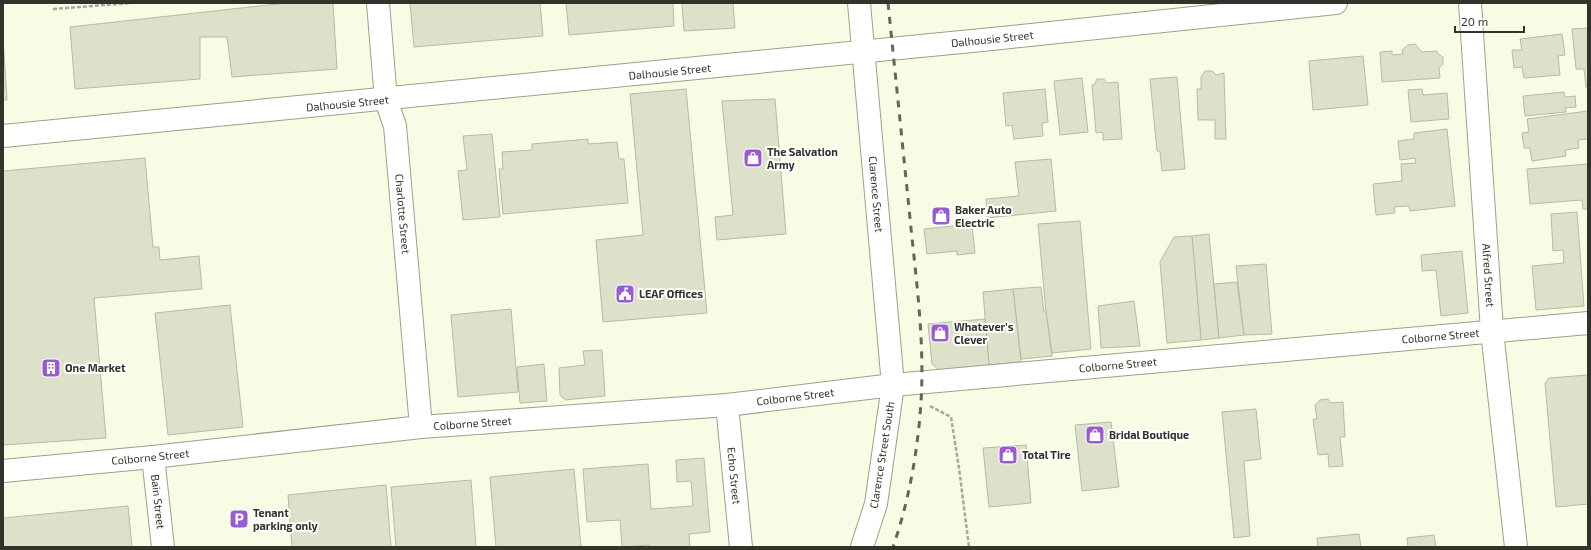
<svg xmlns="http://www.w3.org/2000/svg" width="1591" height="550" viewBox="0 0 1591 550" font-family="'Exo 2',sans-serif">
  <rect width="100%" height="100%" fill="#f7fce4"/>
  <!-- building -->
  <g fill="#dde1ca" stroke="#b7bba5">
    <polygon points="286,3 333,3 337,69 232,77 227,37 200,37 200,79 75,89 70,27"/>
    <polygon points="410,3 540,3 543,36 414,47"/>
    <polygon points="566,3 673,3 674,26 569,35"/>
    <polygon points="682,3 733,3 735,28 684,31"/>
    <polygon points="1588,28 1588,87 1586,87 1584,69 1576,69 1572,29"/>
    <polygon points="1562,34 1565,55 1558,56 1560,75 1524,78 1522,67 1514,68 1512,50 1522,50 1520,39"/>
    <polygon points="3,38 7,100 3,100"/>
    <polygon points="1415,44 1422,52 1437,51 1438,54 1443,57 1443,64 1439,68 1440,78 1382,82 1380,52 1392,51 1392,55 1403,54 1402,50 1408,45"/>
    <polygon points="1363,56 1368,105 1313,110 1309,61"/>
    <polygon points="1205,71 1212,71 1216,75 1224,73 1226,139 1215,139 1215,120 1198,120 1197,89 1201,89 1201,77"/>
    <polygon points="1177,77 1185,169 1162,171 1160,151 1157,151 1150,79"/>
    <polygon points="1082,78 1088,132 1060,135 1054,81"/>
    <polygon points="1097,79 1104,79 1107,83 1118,82 1122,139 1103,140 1103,132 1096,133 1092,85 1094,85"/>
    <polygon points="686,89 707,313 603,322 596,240 643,235 630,94"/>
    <polygon points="1045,89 1048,122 1042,123 1043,136 1014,139 1012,125 1006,126 1003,93"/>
    <polygon points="1422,89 1423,95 1447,93 1449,119 1411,122 1408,90"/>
    <polygon points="1564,92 1565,97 1575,96 1576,107 1565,108 1566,112 1525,116 1523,96"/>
    <polygon points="775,99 786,234 717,240 715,217 733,215 722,101"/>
    <polygon points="1588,111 1588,139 1578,140 1579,148 1565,150 1566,156 1532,161 1530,148 1524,148 1522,133 1529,132 1527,119"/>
    <polygon points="1447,129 1455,206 1410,211 1409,206 1394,207 1395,213 1376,215 1373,184 1402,181 1401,164 1416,163 1415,158 1400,160 1398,141 1414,139 1414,133"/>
    <polygon points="492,134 500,217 463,220 458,171 467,170 463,136"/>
    <polygon points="588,139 588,144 617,142 619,159 624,159 628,203 503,214 499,169 503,169 502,152 532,150 532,144"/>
    <polygon points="145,158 153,247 159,247 160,260 199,256 202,289 94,298 106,438 3,445 3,171"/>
    <polygon points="1051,159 1056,211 987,218 986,199 1019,196 1015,162"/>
    <polygon points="1588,164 1588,209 1583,209 1582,200 1530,204 1527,169"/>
    <polygon points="1577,212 1584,306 1536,310 1532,266 1564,263 1563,250 1553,251 1551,214"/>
    <polygon points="1080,221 1091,349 1052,353 1046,312 1038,224"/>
    <polygon points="972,224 975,253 957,255 957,251 927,254 924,229"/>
    <polygon points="1209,234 1219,338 1201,340 1192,236"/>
    <polygon points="1192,236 1201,340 1167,343 1160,262 1174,237"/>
    <polygon points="1462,251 1468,313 1441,316 1436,270 1422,271 1421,255"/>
    <polygon points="1266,264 1272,334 1244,335 1236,266"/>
    <polygon points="1237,282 1244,335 1219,338 1214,284"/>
    <polygon points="1041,287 1044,312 1046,312 1052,356 1021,359 1013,289"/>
    <polygon points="1013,289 1021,362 989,365 983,292"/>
    <polygon points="1134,301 1140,346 1101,348 1098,306"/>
    <polygon points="230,305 243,427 168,435 155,313"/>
    <polygon points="511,309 518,392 458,397 451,315"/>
    <polygon points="985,319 989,365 939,370 932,364 928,324"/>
    <polygon points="602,350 605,396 565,400 560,395 559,368 585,365 583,351"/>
    <polygon points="544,364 547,401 520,403 517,367"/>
    <polygon points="1588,375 1588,504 1556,507 1545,383 1549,378"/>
    <polygon points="1328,399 1331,403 1343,402 1345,437 1340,437 1343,466 1329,467 1328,454 1318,455 1313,419 1317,419 1315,405 1320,400"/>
    <polygon points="1256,409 1261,459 1244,461 1250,536 1234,538 1222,412"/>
    <polygon points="1111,422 1119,487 1082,491 1075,425"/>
    <polygon points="1026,445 1031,503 989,507 983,448"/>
    <polygon points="704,458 710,532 689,534 690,547 649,547 649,545 622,547 620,520 587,522 583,469 648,464 651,509 693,506 691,481 677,482 676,460"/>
    <polygon points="574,469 581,547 496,547 490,477"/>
    <polygon points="471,480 476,547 396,547 391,487"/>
    <polygon points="386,485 391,547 292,547 288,495"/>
    <polygon points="128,506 132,547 3,547 3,518"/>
    <polygon points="1359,534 1361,547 1318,547 1317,538"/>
    <polygon points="1434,535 1436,547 1408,547 1407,538"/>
  </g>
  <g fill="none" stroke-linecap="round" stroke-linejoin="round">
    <defs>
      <g id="minor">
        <path id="s1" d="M378 3 386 100 395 126 421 427"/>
        <path id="s2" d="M1470 3 1492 331 1516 547"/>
        <path id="s3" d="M727 405 741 547"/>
        <path id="s4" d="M153 457 163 547"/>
      </g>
      <g id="major">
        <path id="s5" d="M859 3 893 385 876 504 862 547"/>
        <path id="s6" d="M3 136C448 95 892 50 1336 3"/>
        <path id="s7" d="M3 471 153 457 421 427 727 405 893 385 1588 323"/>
      </g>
    </defs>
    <!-- minor casing -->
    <use href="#minor" stroke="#9ca08a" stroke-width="24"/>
    <!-- major casing -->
    <use href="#major" stroke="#9ca08a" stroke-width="24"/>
    <!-- path -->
    <g stroke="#a6a997" stroke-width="2.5" stroke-dasharray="4 2" stroke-linecap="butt">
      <polyline points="53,9 132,3"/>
      <polyline points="930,406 951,417 959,468 969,547"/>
    </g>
    <!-- minor -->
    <use href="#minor" stroke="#fff" stroke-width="22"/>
    <!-- major -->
    <use href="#major" stroke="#fff" stroke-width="22"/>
    <!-- rail -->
    <path stroke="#646659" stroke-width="3" stroke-dasharray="7 7" stroke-linecap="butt" d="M888 3C895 71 902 140 909 208 915 272 925 337 921 402 918 450 909 501 893 547"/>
  </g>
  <!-- icons -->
  <defs>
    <symbol id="shop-square" viewBox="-11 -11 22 22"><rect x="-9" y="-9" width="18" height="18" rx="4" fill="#985bd2" stroke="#fff"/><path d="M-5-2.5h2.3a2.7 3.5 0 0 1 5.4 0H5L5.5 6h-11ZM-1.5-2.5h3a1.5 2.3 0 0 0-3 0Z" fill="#fff"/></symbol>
    <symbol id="civic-square" viewBox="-11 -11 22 22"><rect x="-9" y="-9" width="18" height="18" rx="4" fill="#985bd2" stroke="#fff"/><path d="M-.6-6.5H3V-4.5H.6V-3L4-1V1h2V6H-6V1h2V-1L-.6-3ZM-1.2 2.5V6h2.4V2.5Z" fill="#fff"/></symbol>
    <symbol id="building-square" viewBox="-11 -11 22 22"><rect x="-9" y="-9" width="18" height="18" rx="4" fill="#985bd2" stroke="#fff"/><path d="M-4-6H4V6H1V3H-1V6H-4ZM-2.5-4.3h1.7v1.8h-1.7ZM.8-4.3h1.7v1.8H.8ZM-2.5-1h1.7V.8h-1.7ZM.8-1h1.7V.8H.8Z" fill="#fff"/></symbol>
    <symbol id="parking-square" viewBox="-11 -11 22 22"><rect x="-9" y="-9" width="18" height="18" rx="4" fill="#985bd2" stroke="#fff"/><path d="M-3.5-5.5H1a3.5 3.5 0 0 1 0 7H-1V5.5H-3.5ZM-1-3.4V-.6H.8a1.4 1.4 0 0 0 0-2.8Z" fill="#fff"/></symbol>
  </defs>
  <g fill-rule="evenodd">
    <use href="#shop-square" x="742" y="147" width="22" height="22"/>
    <use href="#shop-square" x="930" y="205" width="22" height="22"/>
    <use href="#civic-square" x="614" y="283" width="22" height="22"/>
    <use href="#shop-square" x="929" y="322" width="22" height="22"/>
    <use href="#building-square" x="40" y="357" width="22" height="22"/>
    <use href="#shop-square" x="1084" y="424" width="22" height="22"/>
    <use href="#shop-square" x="997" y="444" width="22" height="22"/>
    <use href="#parking-square" x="228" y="508" width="22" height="22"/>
  </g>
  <g text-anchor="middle" stroke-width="4" stroke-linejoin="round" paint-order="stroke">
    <!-- street labels -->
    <g font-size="11" fill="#32332a" stroke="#fff">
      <text dy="4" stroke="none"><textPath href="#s6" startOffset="994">Dalhousie Street</textPath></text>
      <text dy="4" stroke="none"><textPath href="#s6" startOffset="670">Dalhousie Street</textPath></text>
      <text dy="4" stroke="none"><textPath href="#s6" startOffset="346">Dalhousie Street</textPath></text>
      <text dy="4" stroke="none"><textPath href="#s5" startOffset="192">Clarence Street</textPath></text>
      <text dy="4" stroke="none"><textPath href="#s1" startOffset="213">Charlotte Street</textPath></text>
      <text dy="4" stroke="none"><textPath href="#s2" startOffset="273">Alfred Street</textPath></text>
      <text dy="4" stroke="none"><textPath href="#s7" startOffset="1444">Colborne Street</textPath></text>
      <text dy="4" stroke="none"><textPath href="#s7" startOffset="1120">Colborne Street</textPath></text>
      <text dy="4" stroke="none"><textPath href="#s7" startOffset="796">Colborne Street</textPath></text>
      <text dy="4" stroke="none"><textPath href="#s7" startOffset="472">Colborne Street</textPath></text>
      <text transform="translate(882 455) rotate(-81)" y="4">Clarence Street South</text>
      <text dy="4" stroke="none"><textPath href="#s7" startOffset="148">Colborne Street</textPath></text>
      <text dy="4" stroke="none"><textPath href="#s3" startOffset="71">Echo Street</textPath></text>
      <text dy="4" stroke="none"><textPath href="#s4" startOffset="45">Bain Street</textPath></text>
    </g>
    <!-- poi labels -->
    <g font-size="11" font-weight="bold" fill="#32332a" stroke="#fff" text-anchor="start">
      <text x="767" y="156">The Salvation<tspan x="767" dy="13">Army</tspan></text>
      <text x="955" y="214">Baker Auto<tspan x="955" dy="13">Electric</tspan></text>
      <text x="639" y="298">LEAF Offices</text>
      <text x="954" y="331">Whatever's<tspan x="954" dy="13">Clever</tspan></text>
      <text x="65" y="372">One Market</text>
      <text x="1109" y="439">Bridal Boutique</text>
      <text x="1022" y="459">Total Tire</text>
      <text x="253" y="517">Tenant<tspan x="253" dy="13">parking only</tspan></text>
    </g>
  </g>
  <!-- border -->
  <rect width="1591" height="550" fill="none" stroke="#32332a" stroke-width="8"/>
  <!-- scale -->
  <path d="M1455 26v6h69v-6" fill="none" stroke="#32332a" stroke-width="2"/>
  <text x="1461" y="26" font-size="12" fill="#32332a" stroke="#ffffff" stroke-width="3" paint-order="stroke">20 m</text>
</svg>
